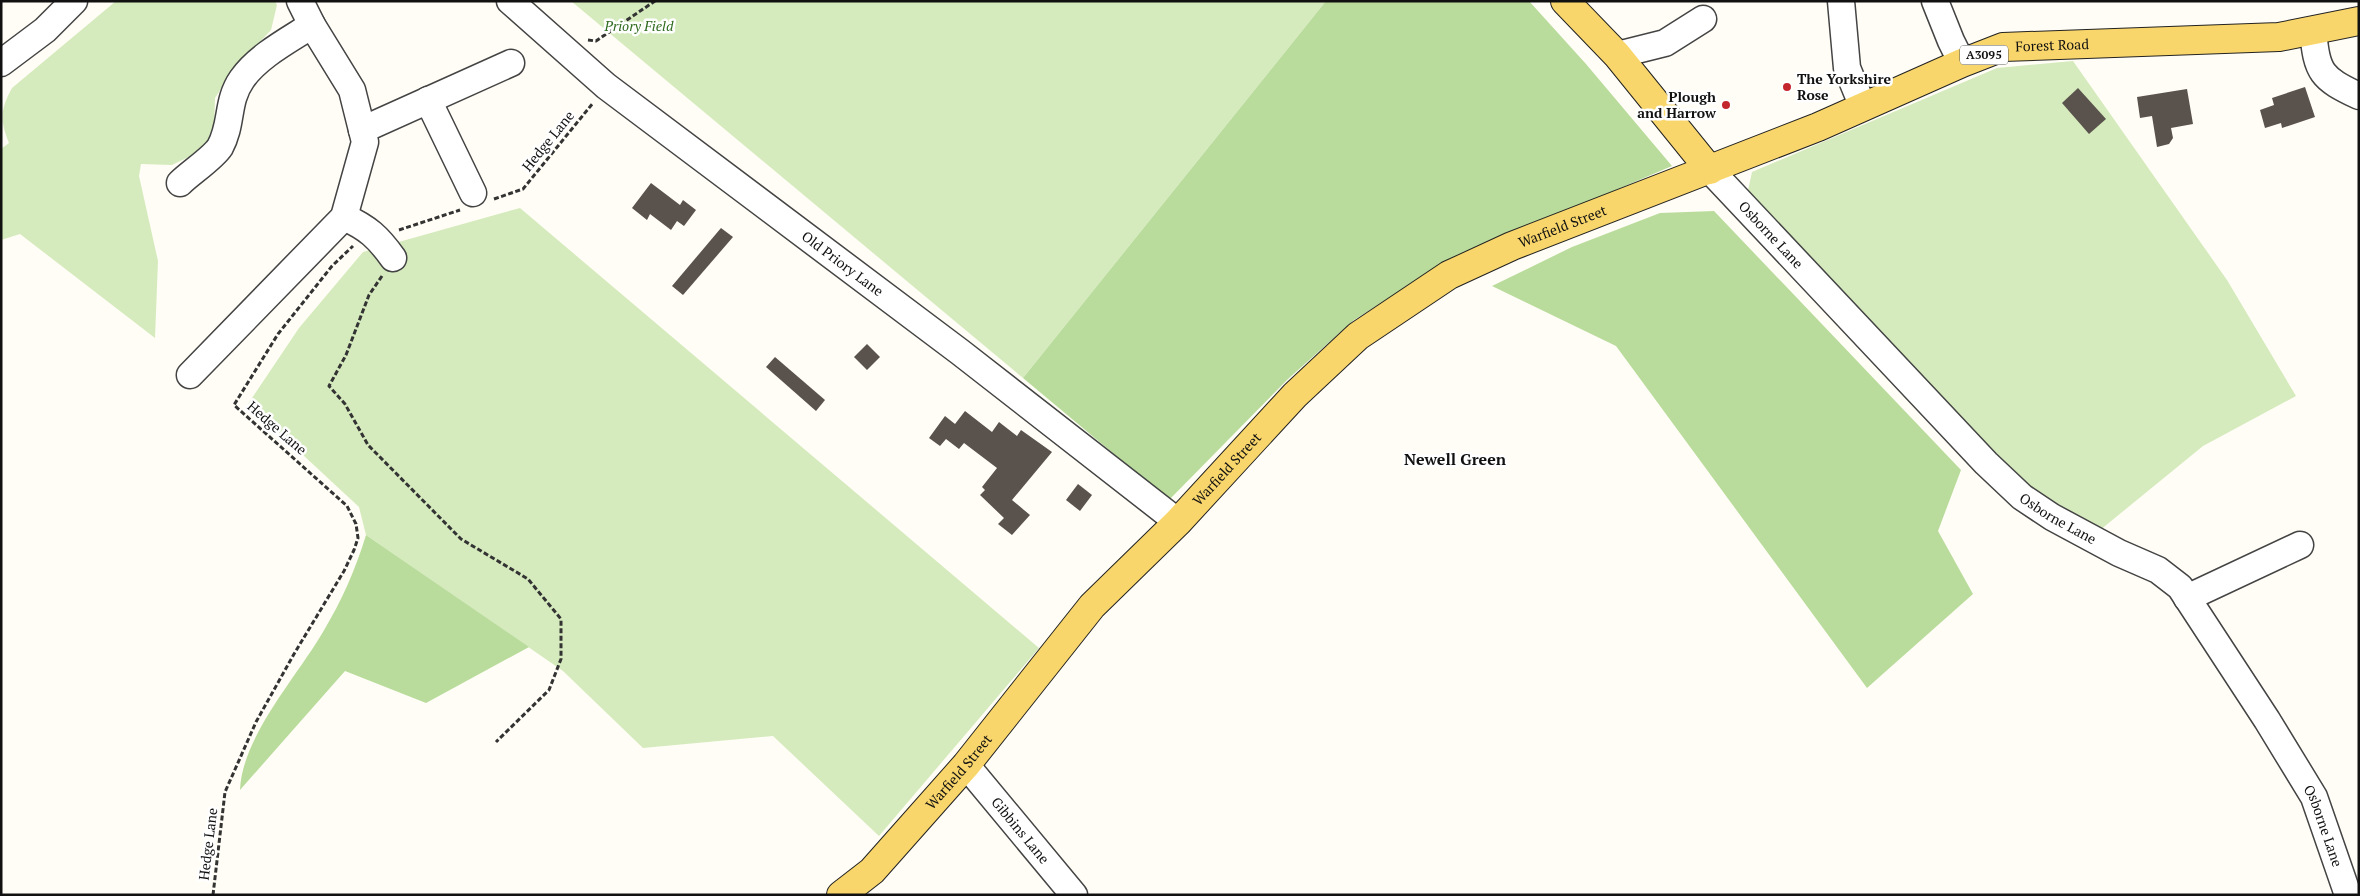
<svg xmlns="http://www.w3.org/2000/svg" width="2360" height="896" viewBox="0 0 2360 896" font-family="'PT Serif',serif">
  <rect width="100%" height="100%" fill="#fffdf5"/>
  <!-- green -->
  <g fill="#d5ebbd">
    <path d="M116 1H275L277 5 271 30 232 72 215 98 214 132 201 151 172 165 141 164 139 176 158 261 155 338 20 234 1 240V149L9 143C0 120 0 110 12 88Z"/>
    <polygon points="571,1 1326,1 1023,378"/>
    <polygon points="2073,61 2227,280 2296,396 2203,446 2083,544 1978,447 1747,195 1752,172 1997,68"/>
    <polygon points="520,208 1039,648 879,836 773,736 643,748 563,671 366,535 359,507 248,404 299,328 363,252"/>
  </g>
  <!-- forest -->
  <g fill="#b9dc9c">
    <polygon points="1326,1 1529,1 1586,64 1672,166 1444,263 1354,320 1288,379 1169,500 1023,378"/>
    <polygon points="1714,211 1961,470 1938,531 1973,594 1867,688 1616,346 1492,286 1572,247 1660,213"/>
    <path d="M366 535 529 647 426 703 345 671 240 790C242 737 296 678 323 632 342 600 355 571 366 535Z"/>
  </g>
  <!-- building -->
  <g fill="#5a524d">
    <polygon points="2305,87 2315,117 2282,128 2281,123 2265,128 2260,110 2274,105 2272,98"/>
    <polygon points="2078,88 2106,119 2089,134 2062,103"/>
    <polygon points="2187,89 2193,124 2171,128 2173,138 2169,144 2157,147 2152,116 2140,118 2137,97"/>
    <polygon points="651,183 680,205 683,200 696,210 684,226 677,221 671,230 650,214 647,220 632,208"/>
    <polygon points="721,228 733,237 683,295 672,286"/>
    <polygon points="867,344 880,357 867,370 854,357"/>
    <polygon points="775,357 825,400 816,411 766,367"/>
    <polygon points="965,411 992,432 999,422 1017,436 1021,430 1052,452 1012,500 1030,515 1012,535 998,524 1004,518 980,495 985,490 982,487 997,468 964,443 959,449 946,439 940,446 929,438 945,416 955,424"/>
    <polygon points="1078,484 1092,495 1080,511 1066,500"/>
  </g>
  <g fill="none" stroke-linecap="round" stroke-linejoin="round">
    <defs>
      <g id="minor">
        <path id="s1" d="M510 1 606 86 960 352 1178 522"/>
        <polyline points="1841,1 1847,68 1863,107"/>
        <polyline points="1935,1 1951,41 1962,63"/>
        <path d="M2313 31C2317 73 2321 78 2359 96"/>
        <polyline points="1617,55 1665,43 1703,19"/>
        <polyline points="1,63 45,30 74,1"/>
        <polyline points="428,100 473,193"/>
        <polyline points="362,130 511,63"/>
        <path id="s2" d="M1710 170 1986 463 2022 497 2052 517 2119 553 2158 570 2180 587 2267 720 2314 797 2348 895"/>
        <path d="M180 183C190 173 213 158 220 147 233 123 226 102 242 79 258 56 289 40 312 25"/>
        <path d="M344 217C368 228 378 237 393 258"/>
        <polyline points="190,375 344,217 365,142 352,90 312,25 300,1"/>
        <polyline points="2187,598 2300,545"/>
        <path id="s3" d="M966 765 1074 895"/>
      </g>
      <g id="major">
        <polyline points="1565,1 1617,55 1710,170"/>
        <path id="s4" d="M841 895 872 871 966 765 1092 606 1178 522 1295 395 1358 336 1449 275 1512 246 1818 127 1962 63 2003 47 2279 37 2359 21"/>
      </g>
    </defs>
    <!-- minor casing -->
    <use href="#minor" stroke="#444" stroke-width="29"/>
    <!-- major casing -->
    <use href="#major" stroke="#222" stroke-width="30"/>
    <!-- path -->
    <g stroke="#333" stroke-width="3" stroke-dasharray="5 2.5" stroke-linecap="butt">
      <polyline points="588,40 596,41 655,1"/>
      <polyline points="494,199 523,189 593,103"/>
      <polyline points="399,230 460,210"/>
      <polyline points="382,276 369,295 346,355 329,386 345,404 368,445 461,539 528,579 561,619 561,659 549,690 496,742"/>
      <polyline points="213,895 225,792 256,722 294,654 344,571 354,550 358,538 356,524 347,506 234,405 278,334 332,266 353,246"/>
    </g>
    <!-- minor -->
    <use href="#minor" stroke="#fff" stroke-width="26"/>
    <!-- major -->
    <use href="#major" stroke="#f9d66b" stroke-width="28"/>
  </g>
  <!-- markers -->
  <g fill="#c4262e" stroke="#fff" stroke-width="2">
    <circle cx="1787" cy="87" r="5"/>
    <circle cx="1726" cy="105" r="5"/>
  </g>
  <g text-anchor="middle" stroke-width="5" stroke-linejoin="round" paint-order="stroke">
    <!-- shield labels -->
    <rect fill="#fff" stroke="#585858" stroke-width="1" x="1960" y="45.5" width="48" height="19" rx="4"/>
    <g font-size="12" font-weight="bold" fill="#111">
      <text x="1984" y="59">A3095</text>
    </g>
    <!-- park labels -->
    <g font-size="14" font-style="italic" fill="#2f6b1f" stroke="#fff">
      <text x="639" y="31">Priory Field</text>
    </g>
    <!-- street labels -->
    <g font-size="14" fill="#111" stroke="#fff">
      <text dy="5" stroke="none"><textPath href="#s4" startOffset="1521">Forest Road</textPath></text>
      <text transform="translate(548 141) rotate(-51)" y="5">Hedge Lane</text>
      <text dy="5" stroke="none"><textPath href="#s4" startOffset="996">Warfield Street</textPath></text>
      <text dy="5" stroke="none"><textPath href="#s2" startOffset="89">Osborne Lane</textPath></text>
      <text dy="5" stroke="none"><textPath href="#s1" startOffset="424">Old Priory Lane</textPath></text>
      <text transform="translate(277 428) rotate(41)" y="5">Hedge Lane</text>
      <text dy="5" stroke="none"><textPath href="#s4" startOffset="576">Warfield Street</textPath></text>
      <text dy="5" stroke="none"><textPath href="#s2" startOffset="494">Osborne Lane</textPath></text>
      <text dy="5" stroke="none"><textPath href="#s4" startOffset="171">Warfield Street</textPath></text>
      <text dy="5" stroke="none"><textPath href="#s2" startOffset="914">Osborne Lane</textPath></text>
      <text dy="5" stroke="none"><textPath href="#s3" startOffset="85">Gibbins Lane</textPath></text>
      <text transform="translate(208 844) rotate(-83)" y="5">Hedge Lane</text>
    </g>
    <!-- poi labels -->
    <g font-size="14" font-weight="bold" fill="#111" stroke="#fff" text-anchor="start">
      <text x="1797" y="84">The Yorkshire<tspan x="1797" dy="16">Rose</tspan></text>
      <text x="1716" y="102" text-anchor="end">Plough<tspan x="1716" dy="16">and Harrow</tspan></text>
    </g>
    <!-- quarter labels -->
    <g font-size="16" font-weight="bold" fill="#111" stroke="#fff">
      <text x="1455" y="465">Newell Green</text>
    </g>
  </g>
  <!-- border -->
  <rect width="2360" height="896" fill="none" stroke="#111111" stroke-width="5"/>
</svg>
